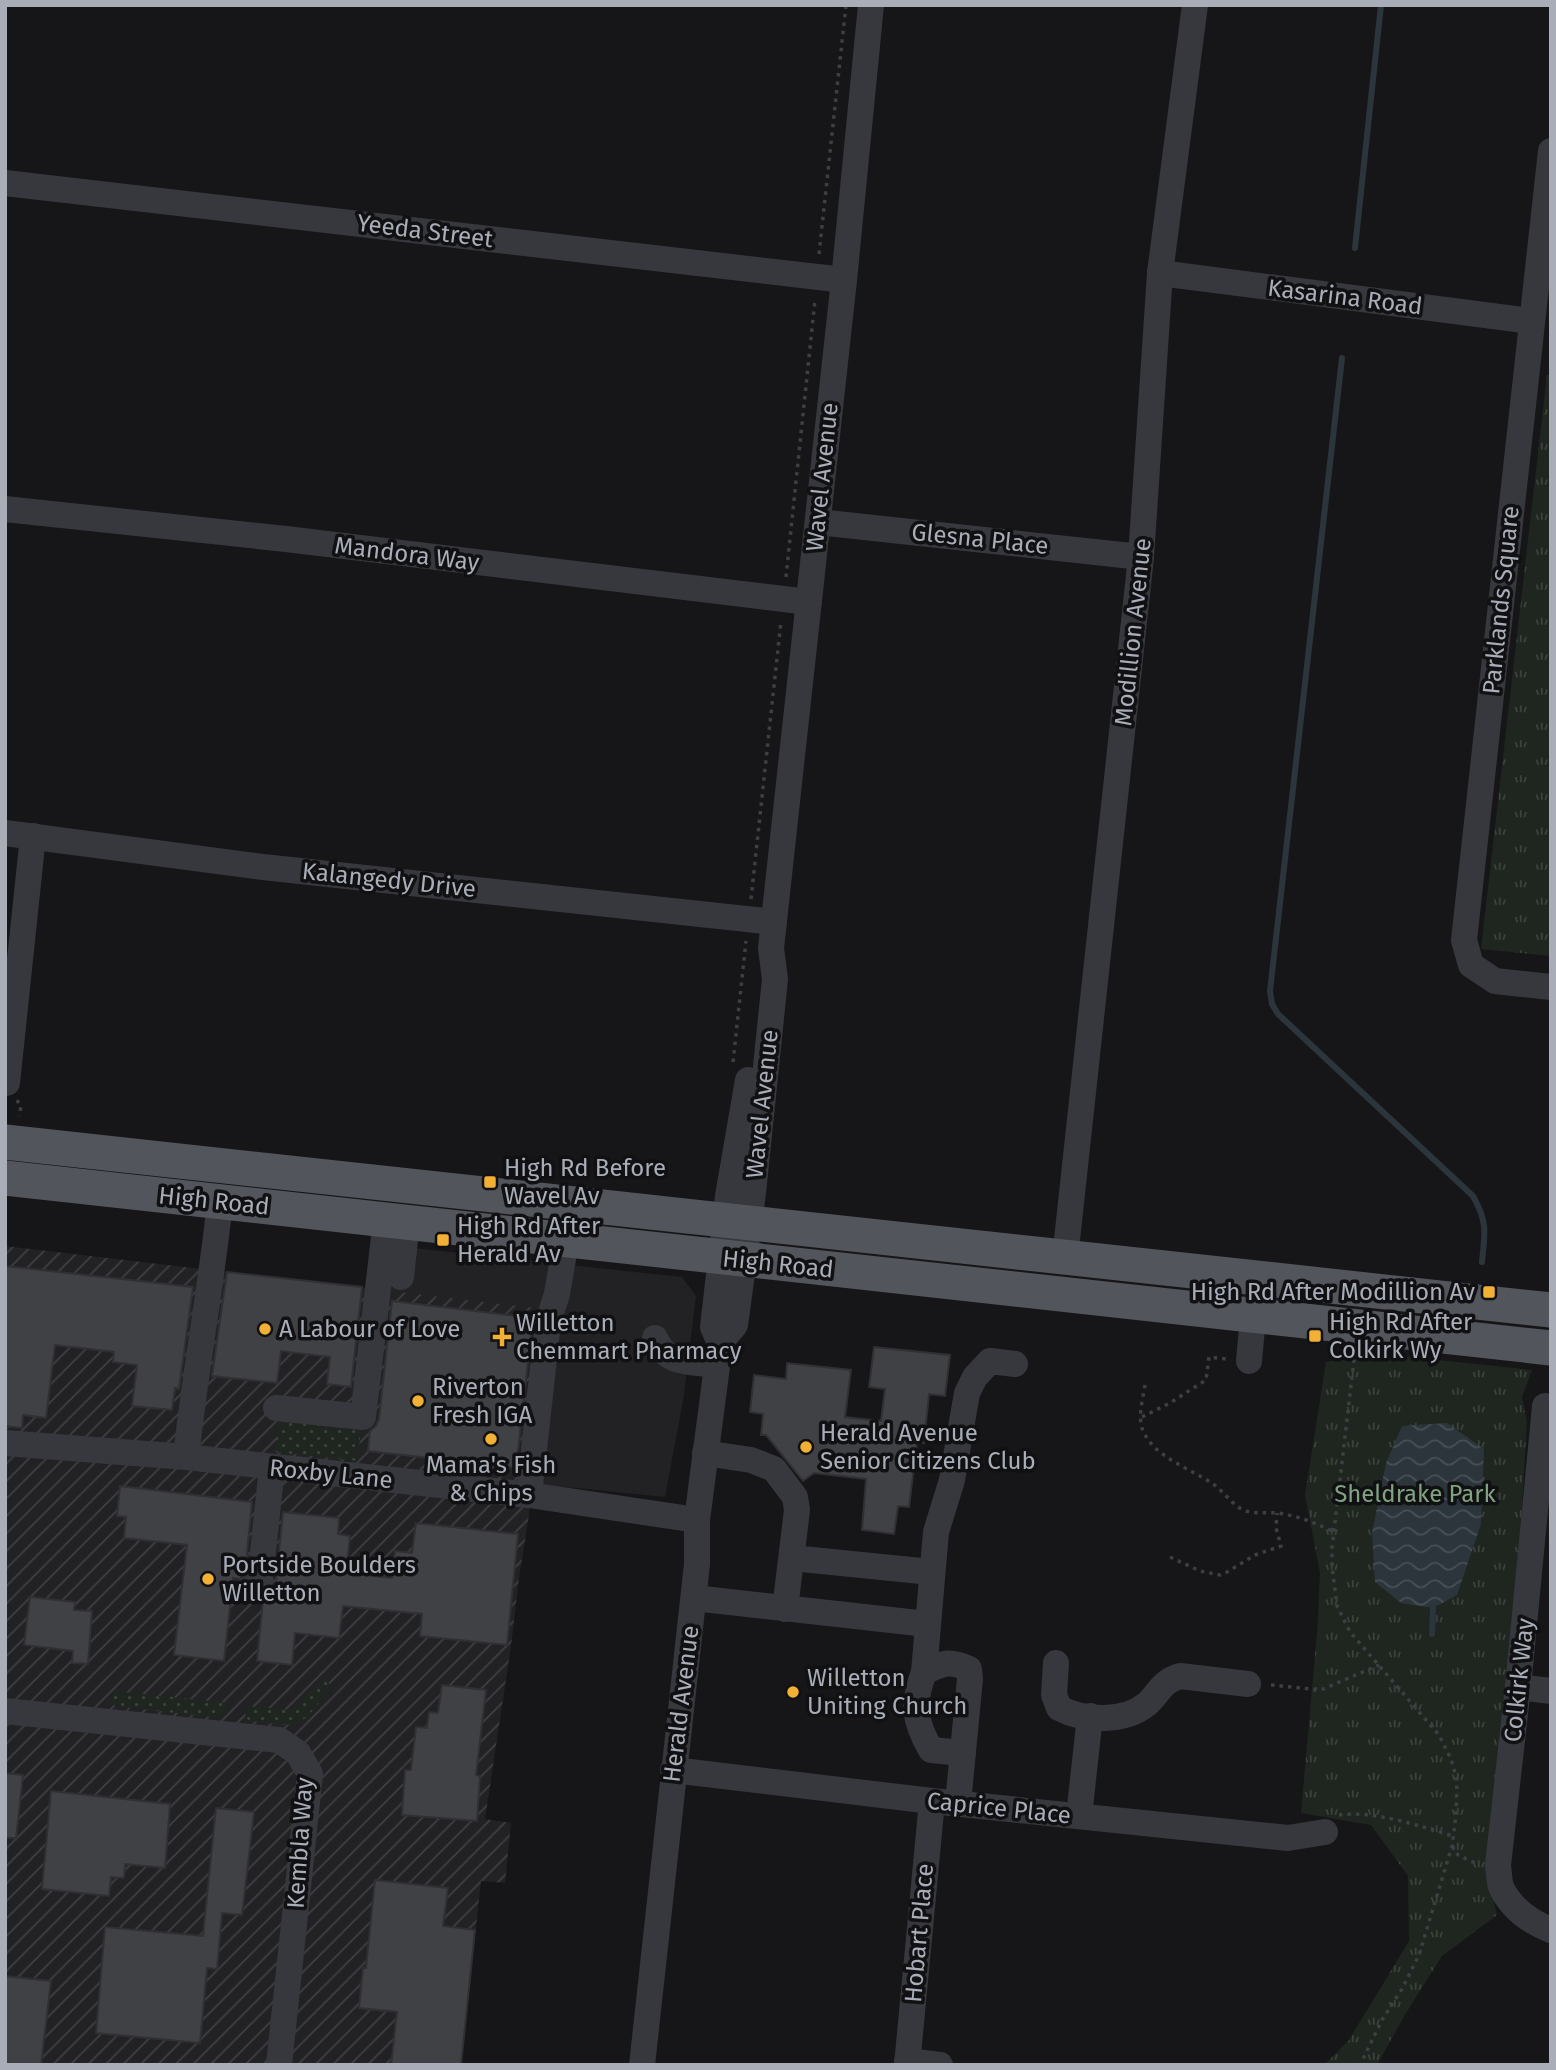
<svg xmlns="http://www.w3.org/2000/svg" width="1556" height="2070" viewBox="0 0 1556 2070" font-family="'Fira Sans',sans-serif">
  <defs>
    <pattern id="industrial-furrows" width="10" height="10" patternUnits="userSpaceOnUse" patternTransform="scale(1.75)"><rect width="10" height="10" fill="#222225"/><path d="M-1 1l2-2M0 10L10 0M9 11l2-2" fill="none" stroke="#3f3f43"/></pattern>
    <pattern id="grass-dots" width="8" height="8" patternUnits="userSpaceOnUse" patternTransform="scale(1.75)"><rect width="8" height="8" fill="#1e261f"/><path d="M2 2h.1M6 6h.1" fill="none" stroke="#3c433d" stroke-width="1.8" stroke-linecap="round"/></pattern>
    <pattern id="park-tufts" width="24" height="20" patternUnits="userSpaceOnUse" patternTransform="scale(1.75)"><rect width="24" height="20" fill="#1e261f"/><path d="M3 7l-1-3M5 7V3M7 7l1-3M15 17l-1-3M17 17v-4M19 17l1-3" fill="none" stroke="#3c433d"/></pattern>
    <pattern id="water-waves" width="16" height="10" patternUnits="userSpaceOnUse" patternTransform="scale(1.75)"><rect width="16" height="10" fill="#2c353c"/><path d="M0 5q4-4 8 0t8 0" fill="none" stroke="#485056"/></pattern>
  </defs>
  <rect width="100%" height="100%" fill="#161618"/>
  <!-- built -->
  <polygon fill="#222225" points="385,1245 682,1277 696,1296 683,1401 665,1497 362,1466"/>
  <!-- industrial -->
  <polygon fill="url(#industrial-furrows)" points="5,1246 561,1311 519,1578 511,1646 485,1819 511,1823 505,1883 481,1881 461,2065 5,2065"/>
  <!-- grass -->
  <g fill="url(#grass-dots)">
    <polygon points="279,1417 361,1426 358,1461 275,1452"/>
    <path d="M326 1678 330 1686 328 1692C320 1701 311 1715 301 1721 288 1729 265 1722 250 1721L246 1718 244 1706 291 1710Z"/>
    <polygon points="113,1691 229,1703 221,1717 211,1717 115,1706 112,1702"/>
  </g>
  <!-- park -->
  <g fill="url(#park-tufts)">
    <polygon points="1547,375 1551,376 1551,956 1481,949"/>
    <polygon points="1371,1353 1532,1370 1522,1397 1527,1423 1517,1591 1490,1887 1497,1915 1442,1956 1406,2013 1377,2065 1324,2065 1349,2040 1409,1941 1408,1876 1371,1825 1301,1813 1317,1633 1320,1573 1305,1495 1326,1362"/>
  </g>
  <!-- water -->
  <polygon fill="url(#water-waves)" points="1447,1423 1484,1449 1481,1524 1457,1595 1433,1608 1401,1603 1375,1582 1372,1533 1386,1463 1402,1426"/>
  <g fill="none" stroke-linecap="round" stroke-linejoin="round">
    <!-- stream -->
    <g stroke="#2c353c" stroke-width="6">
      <polyline points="1355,248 1381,5"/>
      <path d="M1342 358 1270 991 1272 1004 1278 1014 1473 1196C1488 1223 1485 1232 1482 1262"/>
      <polyline points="1432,1634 1433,1608"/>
    </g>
  </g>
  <!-- building -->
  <g fill="#404145" stroke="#303034" stroke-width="2">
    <polygon points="5,1266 193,1287 179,1389 175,1388 172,1410 132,1406 137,1365 113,1362 114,1352 55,1345 46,1418 23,1415 22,1428 5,1426"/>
    <polygon points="227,1272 362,1287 351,1387 327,1384 330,1357 281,1351 277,1383 212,1376"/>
    <polygon points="392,1301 533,1318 516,1468 368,1451 370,1431 376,1426 379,1419"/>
    <polygon points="874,1347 950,1355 945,1396 929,1394 924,1443 917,1442 909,1507 898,1506 894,1534 862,1530 866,1479 814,1473 803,1481 766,1435 761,1435 763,1414 750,1412 754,1375 786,1379 787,1363 851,1370 845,1417 881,1421 885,1389 869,1387"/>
    <polygon points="120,1486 252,1502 245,1573 240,1579 233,1578 224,1661 174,1655 187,1545 124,1538 126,1517 117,1516"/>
    <polygon points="283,1512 339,1518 338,1534 350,1536 346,1573 392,1578 395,1551 412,1553 416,1523 518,1534 507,1645 420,1636 422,1614 343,1606 339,1638 295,1633 292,1665 257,1661 263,1600 272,1591 276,1582"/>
    <polygon points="30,1597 75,1602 74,1610 92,1611 88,1664 72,1663 73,1651 24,1645"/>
    <polygon points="442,1685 486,1690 476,1775 480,1776 477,1821 402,1815 405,1770 411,1770 416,1727 427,1728 429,1712 438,1713"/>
    <polygon points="5,1773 23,1775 16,1838 5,1838"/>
    <polygon points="51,1791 170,1804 165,1868 125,1864 124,1878 111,1877 109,1896 42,1889"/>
    <polygon points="216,1808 254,1812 242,1915 222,1913 217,1969 207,1968 200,2043 96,2033 105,1927 203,1936"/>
    <polygon points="375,1880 448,1888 443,1926 475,1930 461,2065 391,2065 397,2012 359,2008 363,1968 366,1968"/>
    <polygon points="5,1976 51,1981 41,2065 5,2065"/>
  </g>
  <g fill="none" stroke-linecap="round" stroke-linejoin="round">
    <!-- path -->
    <g stroke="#3d3f44" stroke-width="3.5" stroke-dasharray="3.5 5" stroke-linecap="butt">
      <polyline points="819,254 846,5"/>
      <polyline points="786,577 815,300"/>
      <polyline points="751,899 781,621"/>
      <polyline points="733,1062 746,941"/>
      <polyline points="17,1100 21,1107 19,1116"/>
      <polyline points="1355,1351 1332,1548 1332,1566 1337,1606 1350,1632 1439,1735 1451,1759 1457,1780 1456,1815 1452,1846 1419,1955 1402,1989 1382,2020 1360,2065"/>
      <path d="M1145 1385C1143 1398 1138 1415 1142 1428 1152 1457 1190 1468 1213 1484 1225 1492 1232 1506 1246 1511 1256 1514 1267 1512 1278 1513 1298 1516 1316 1523 1334 1532"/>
      <polyline points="1142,1417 1170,1403 1206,1380 1209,1357 1226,1359"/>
      <polyline points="1170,1557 1200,1571 1220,1575 1227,1572 1255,1555 1281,1546 1276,1528 1277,1513"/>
      <polyline points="1271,1685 1321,1690 1379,1665"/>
      <path d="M1339 1815C1373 1810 1420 1826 1453 1836"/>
      <polyline points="1452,1846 1458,1855 1475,1863"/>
    </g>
    <!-- minor -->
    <g stroke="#37383d" stroke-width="26">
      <polyline points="1551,151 1464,940 1471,965 1495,981 1551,987"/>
      <polyline points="5,183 844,280"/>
      <polyline points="1160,273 1531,321"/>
      <polyline points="5,509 286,539 809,602"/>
      <polyline points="818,522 1141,557"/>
      <polyline points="5,833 263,867 774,922"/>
      <polyline points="7,1083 33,836"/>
      <polyline points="1065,1258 1141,557 1160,273 1195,5"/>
      <polyline points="401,1277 407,1222"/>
      <path d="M655 1338C667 1366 690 1361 717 1365"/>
      <polyline points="720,1343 735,1325 753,1193 775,979 771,948 844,280 871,5"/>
      <polyline points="1249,1361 1253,1317"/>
      <path d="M1545 1406 1518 1687 1498 1865C1499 1872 1499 1881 1501 1887 1511 1908 1530 1922 1551 1930"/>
      <polyline points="276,1408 363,1417 386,1220"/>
      <polyline points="5,1443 186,1457 529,1495 697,1520"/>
      <polyline points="705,1453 751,1460 774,1469 795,1497 797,1510 785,1609"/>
      <path d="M186 1457C195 1372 211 1288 220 1202"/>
      <polyline points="529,1495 548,1322 557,1294 563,1259 564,1240"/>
      <polyline points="792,1558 931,1572"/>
      <polyline points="250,1591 260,1580 272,1467"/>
      <polyline points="694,1598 927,1624"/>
      <path d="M1056 1663 1054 1695 1059 1708C1084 1721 1124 1723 1147 1704 1160 1692 1161 1682 1180 1676L1248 1684"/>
      <path d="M924 1672C942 1663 950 1660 969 1669L970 1679 958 1803"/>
      <polyline points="1518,1687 1551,1691"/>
      <polyline points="5,1711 279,1740 298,1753 310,1774 279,2065"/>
      <path d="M963 1753 931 1750C914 1721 912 1704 924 1672L936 1532 952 1480 967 1393 975 1377 990 1361 1015 1364"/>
      <polyline points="673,1770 932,1801 1288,1838 1325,1832"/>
      <polyline points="1079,1816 1090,1716"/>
      <polyline points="907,2061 940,2065"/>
      <polyline points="642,2065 697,1564 697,1520 720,1343 713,1327 728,1196 748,1080"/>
      <polyline points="907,2065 932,1801"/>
    </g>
    <!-- major -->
    <g stroke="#53555c" stroke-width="35">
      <polyline points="5,1142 1551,1310"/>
      <polyline points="5,1178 1551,1348"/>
    </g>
  </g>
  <!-- markers -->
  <g fill="#f2b134" stroke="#111113" stroke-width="2.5">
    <rect x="483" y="1175" width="14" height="14" rx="3.5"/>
    <rect x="436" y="1233" width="14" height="14" rx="3.5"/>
    <rect x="1482" y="1285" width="14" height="14" rx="3.5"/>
    <circle cx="265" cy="1329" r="7"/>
    <rect x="1308" y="1329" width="14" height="14" rx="3.5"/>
    <path d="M498.5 1326.5h7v7h7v7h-7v7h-7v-7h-7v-7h7z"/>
    <circle cx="418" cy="1401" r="7"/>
    <circle cx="491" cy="1439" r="7"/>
    <circle cx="806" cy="1447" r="7"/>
    <circle cx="208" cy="1579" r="7"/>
    <circle cx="793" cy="1692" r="7"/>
  </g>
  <g text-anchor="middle" stroke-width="7" stroke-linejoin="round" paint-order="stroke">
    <!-- street labels -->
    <g font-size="24" fill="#a8adb8" stroke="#111113">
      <text transform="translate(425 231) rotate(7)" y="8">Yeeda Street</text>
      <text transform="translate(1345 297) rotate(7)" y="8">Kasarina Road</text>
      <text transform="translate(822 477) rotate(-84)" y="8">Wavel Avenue</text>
      <text transform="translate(980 539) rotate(6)" y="8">Glesna Place</text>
      <text transform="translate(407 554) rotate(7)" y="8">Mandora Way</text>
      <text transform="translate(1501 600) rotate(-84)" y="8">Parklands Square</text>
      <text transform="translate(1133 632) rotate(-84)" y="8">Modillion Avenue</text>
      <text transform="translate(389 880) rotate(6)" y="8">Kalangedy Drive</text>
      <text transform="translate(762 1104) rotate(-84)" y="8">Wavel Avenue</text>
      <text transform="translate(214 1201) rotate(6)" y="8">High Road</text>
      <text transform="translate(778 1264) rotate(6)" y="8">High Road</text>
      <text transform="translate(331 1474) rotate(6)" y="8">Roxby Lane</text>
      <text transform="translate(1519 1680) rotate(-84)" y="8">Colkirk Way</text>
      <text transform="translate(681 1704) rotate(-83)" y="8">Herald Avenue</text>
      <text transform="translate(999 1808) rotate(6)" y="8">Caprice Place</text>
      <text transform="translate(300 1843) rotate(-86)" y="8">Kembla Way</text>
      <text transform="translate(919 1933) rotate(-85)" y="8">Hobart Place</text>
    </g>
    <!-- poi labels -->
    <g font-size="24" fill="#a8adb8" stroke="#111113" text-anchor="start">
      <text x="504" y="1176">High Rd Before<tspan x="504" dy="28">Wavel Av</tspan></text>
      <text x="457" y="1234">High Rd After<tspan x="457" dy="28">Herald Av</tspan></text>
      <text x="1475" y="1300" text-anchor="end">High Rd After Modillion Av</text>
      <text x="1329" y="1330">High Rd After<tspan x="1329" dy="28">Colkirk Wy</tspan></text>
      <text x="516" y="1331">Willetton<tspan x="516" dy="28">Chemmart Pharmacy</tspan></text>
      <text x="279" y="1337">A Labour of Love</text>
      <text x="432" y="1395">Riverton<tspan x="432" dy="28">Fresh IGA</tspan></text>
      <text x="820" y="1441">Herald Avenue<tspan x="820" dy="28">Senior Citizens Club</tspan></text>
      <text x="491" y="1473" text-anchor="middle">Mama's Fish<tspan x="491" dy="28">&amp; Chips</tspan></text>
      <text x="222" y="1573">Portside Boulders<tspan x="222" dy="28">Willetton</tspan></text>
      <text x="807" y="1686">Willetton<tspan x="807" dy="28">Uniting Church</tspan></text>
    </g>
    <!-- park labels -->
    <g font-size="24" fill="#7fa381" stroke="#111113">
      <text x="1415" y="1502">Sheldrake Park</text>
    </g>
  </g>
  <!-- border -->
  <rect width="1556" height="2070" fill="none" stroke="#a8adb8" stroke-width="14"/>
</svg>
